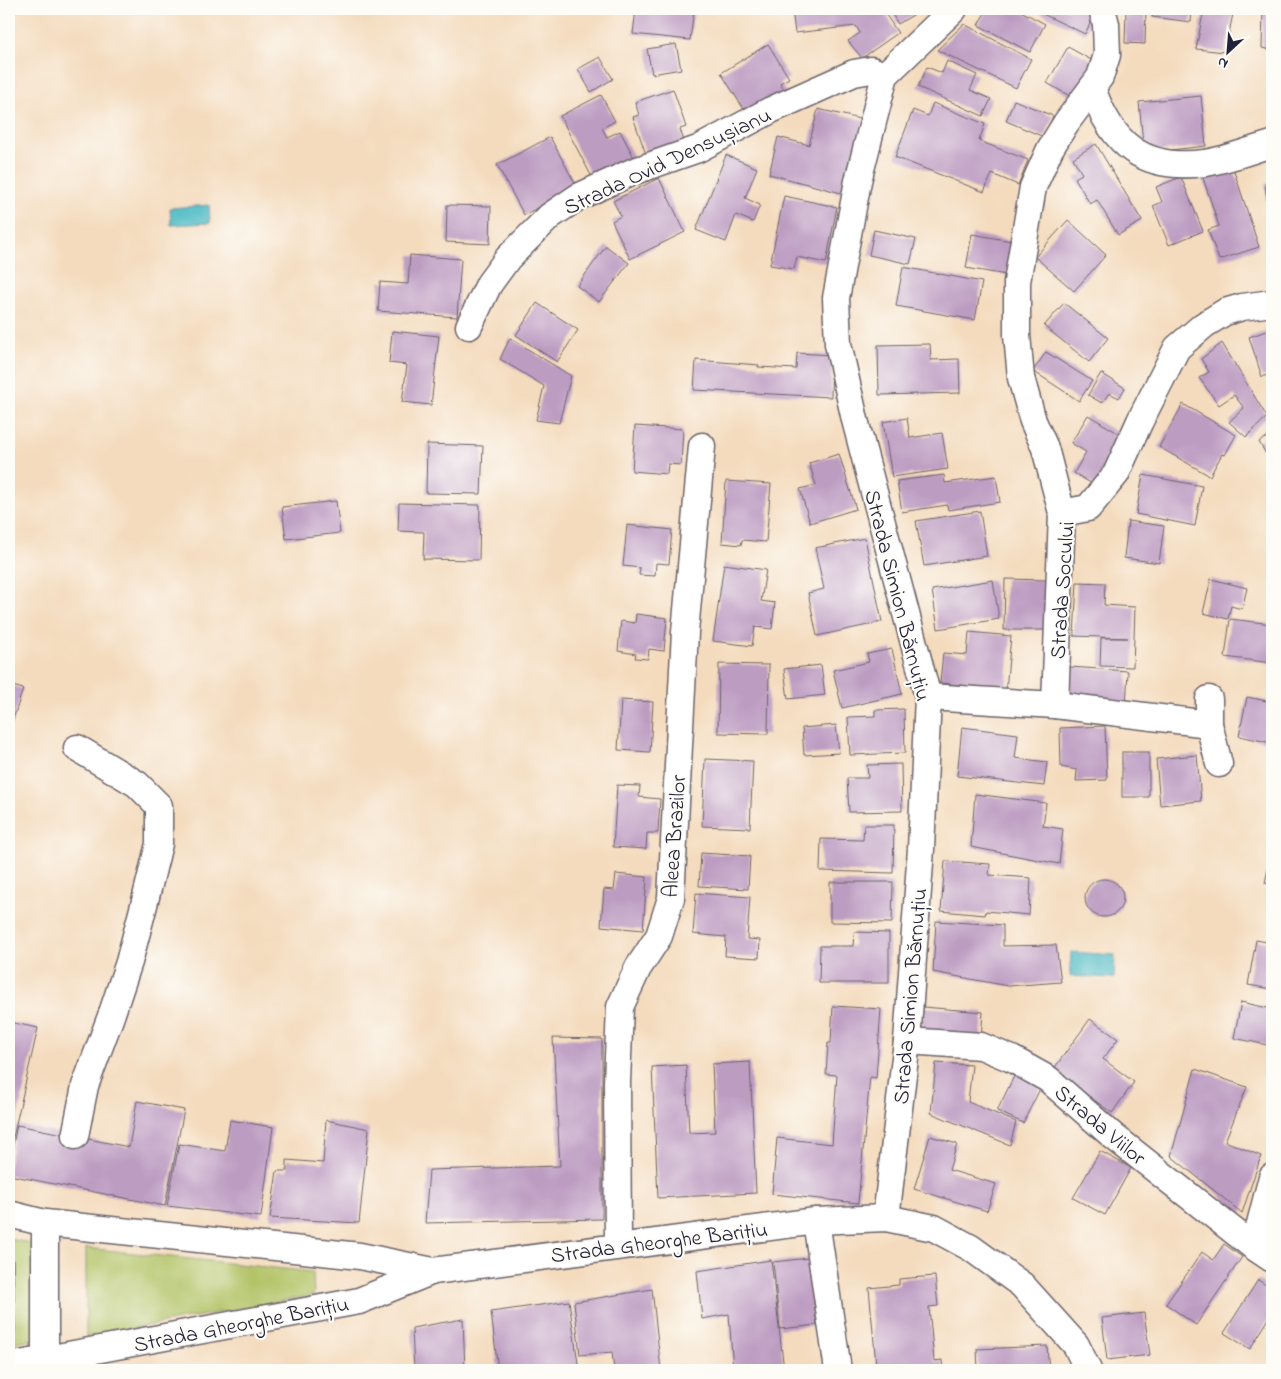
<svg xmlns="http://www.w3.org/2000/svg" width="1281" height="1379" viewBox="0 0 1281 1379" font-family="'Indie Flower',sans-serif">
  <rect width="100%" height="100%" fill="#fdfcf7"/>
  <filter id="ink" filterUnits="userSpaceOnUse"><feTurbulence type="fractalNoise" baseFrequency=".02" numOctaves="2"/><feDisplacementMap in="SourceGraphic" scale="10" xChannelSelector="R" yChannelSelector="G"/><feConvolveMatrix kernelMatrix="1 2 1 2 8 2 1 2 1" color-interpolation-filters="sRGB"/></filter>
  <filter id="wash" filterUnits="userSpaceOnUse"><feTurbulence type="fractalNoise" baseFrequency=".0096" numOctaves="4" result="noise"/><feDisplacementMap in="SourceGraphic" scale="20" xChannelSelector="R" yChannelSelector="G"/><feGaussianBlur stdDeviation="1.12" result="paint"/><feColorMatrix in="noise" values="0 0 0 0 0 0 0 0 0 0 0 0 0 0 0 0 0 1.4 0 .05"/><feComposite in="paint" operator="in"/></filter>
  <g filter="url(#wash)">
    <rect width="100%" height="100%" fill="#f4dbbe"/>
    <!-- green -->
    <g fill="#b2c366" stroke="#6a7250">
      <polygon points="9,1239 52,1247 48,1337 9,1343"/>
      <polygon points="86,1248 313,1272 314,1295 86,1337"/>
    </g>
    <!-- water -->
    <g fill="#4cbac4" stroke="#376e80">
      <polygon points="209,205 210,223 171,225 170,208"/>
      <polygon points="1071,952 1115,955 1114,978 1070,976"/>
    </g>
    <g id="blocks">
      <!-- building -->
      <g fill="#bd9cc2">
        <polygon points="636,9 694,9 690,40 633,34"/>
        <polygon points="792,9 882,9 898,33 862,58 848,41 860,33 856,26 795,33"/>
        <polygon points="889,9 923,9 898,24"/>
        <polygon points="987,9 1017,9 1045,24 1030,52 978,25"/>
        <polygon points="1032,9 1079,9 1094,16 1085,34"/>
        <polygon points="1126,9 1146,9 1145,44 1125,43"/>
        <polygon points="1153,9 1192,9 1191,22 1152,17"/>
        <polygon points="1204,9 1234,9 1225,52 1196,49"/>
        <polygon points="1263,9 1272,9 1272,50 1262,48"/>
        <polygon points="964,24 1031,59 1016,88 937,50"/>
        <polygon points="676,44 681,69 652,74 647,49"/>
        <polygon points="768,44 789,78 780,83 788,95 750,119 721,73"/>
        <polygon points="1068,47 1093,61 1073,98 1047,83"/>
        <polygon points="600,57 613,79 591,92 578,69"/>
        <polygon points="947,61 977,75 970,90 991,99 983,116 918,87 927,67 942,73"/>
        <polygon points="673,89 686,127 680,129 686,147 648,160 633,117 639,115 635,102"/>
        <polygon points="601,95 615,121 602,128 607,137 620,131 636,161 595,183 560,116"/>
        <polygon points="1201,96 1206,146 1144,153 1139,102"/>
        <polygon points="1014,100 1053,116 1044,137 1006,121"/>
        <polygon points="933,103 985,124 979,141 1028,160 1018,185 992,174 984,192 895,157 913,110 928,116"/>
        <polygon points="818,109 864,120 845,194 769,174 778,137 809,145"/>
        <polygon points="550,137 577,187 524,215 497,165"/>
        <polygon points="1096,144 1142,221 1118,235 1097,200 1090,204 1075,178 1082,174 1073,158"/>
        <polygon points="726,155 757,168 745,198 760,205 753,222 736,215 726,242 696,230"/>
        <polygon points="1233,168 1259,247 1219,260 1208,230 1219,226 1203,178"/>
        <polygon points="1181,177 1203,231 1169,245 1153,206 1162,202 1156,187"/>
        <polygon points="659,178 685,232 630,259 612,221 621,216 613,201"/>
        <polygon points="1272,183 1272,199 1267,200 1265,184"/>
        <polygon points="784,196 837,207 826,263 797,257 794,269 770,265"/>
        <polygon points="447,205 491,206 490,244 446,242"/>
        <polygon points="1068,220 1106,255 1074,291 1035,257"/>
        <polygon points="874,230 916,239 910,264 869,255"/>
        <polygon points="972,234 1017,242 1012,276 966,268"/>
        <polygon points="606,246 629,263 599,302 577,286"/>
        <polygon points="410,255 461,259 457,317 378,311 380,282 408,284"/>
        <polygon points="903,267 982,282 975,320 896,306"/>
        <polygon points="537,303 578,330 557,362 516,335"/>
        <polygon points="1064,303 1108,338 1089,362 1044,326"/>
        <polygon points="1272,329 1272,373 1262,377 1249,337"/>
        <polygon points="392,331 439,336 431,405 402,402 407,365 389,363"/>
        <polygon points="510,338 571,376 559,423 536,420 544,386 500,359"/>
        <polygon points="1222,343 1267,417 1246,437 1229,422 1244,408 1234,395 1219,405 1199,378 1209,372 1201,359"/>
        <polygon points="930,344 931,360 959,359 960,393 879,395 878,345"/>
        <polygon points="1046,352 1092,381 1079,401 1033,371"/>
        <polygon points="797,353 832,355 831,397 694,390 696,360 759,365 758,367 796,369"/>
        <polygon points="1101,373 1125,388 1119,398 1109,393 1102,403 1088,395"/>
        <polygon points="1183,404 1236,435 1225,455 1222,454 1210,476 1159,447"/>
        <polygon points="1088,415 1128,439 1099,488 1074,473 1086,452 1071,443"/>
        <polygon points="907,418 910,438 942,433 948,469 892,477 883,422"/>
        <polygon points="635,426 683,429 681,465 668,464 667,474 632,471"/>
        <polygon points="1272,434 1272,464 1259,442"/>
        <polygon points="427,444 483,446 481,494 426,493"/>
        <polygon points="839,454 856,509 810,523 800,489 816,485 809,463"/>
        <polygon points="944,475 945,483 996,476 1000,502 948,510 947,505 902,512 897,481"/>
        <polygon points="1143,475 1202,486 1195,526 1136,514"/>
        <polygon points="726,481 771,484 766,542 742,540 741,545 722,543"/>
        <polygon points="336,501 340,533 286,539 282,507"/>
        <polygon points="399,503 480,505 479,560 423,559 424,532 398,531"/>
        <polygon points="980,511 987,556 924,566 916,521"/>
        <polygon points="1128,521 1164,526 1159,563 1124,558"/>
        <polygon points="627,525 672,530 669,564 656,563 655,576 639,575 640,568 623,566"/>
        <polygon points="865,538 882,622 817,636 808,593 824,589 815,548"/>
        <polygon points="724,564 766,570 761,601 775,603 772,629 755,627 752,646 713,641"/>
        <polygon points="1005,579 1047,580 1047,630 1004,630"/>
        <polygon points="1211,579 1247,588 1242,609 1231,606 1228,619 1203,613"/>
        <polygon points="993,580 999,619 938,629 932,590"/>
        <polygon points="1077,582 1105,583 1104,605 1135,607 1133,667 1100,666 1101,638 1128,638 1074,636"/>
        <polygon points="636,614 667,618 664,651 649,649 648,659 635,658 636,654 618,651 621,621 635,623"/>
        <polygon points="1230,619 1272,624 1272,663 1225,657"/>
        <polygon points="969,632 1011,636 1006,690 940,683 943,653 967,655"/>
        <polygon points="892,649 902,694 842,708 833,670 869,662 867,654"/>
        <polygon points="719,664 769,665 768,734 718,733"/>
        <polygon points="821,665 825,695 788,699 784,669"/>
        <polygon points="1070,667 1128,671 1126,706 1103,704 1103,697 1068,695"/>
        <polygon points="9,685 23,689 9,732"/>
        <polygon points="1247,697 1272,702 1272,743 1239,736"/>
        <polygon points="621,700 653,702 650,752 618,750"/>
        <polygon points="904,709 905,753 850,755 848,717 875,716 875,710"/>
        <polygon points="836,725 839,753 804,755 802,728"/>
        <polygon points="1105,726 1107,780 1076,781 1077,770 1061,767 1060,728"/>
        <polygon points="962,727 1018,734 1015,758 1047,762 1044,786 957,776"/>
        <rect x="1122" y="752" width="27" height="45"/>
        <polygon points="1197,755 1201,801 1160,805 1156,759"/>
        <polygon points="705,759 753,761 750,828 702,826"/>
        <polygon points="901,764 902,811 849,812 847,778 868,778 867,765"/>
        <polygon points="617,785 640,786 639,797 660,799 658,833 647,833 646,849 613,847"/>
        <polygon points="975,794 1046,803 1043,826 1063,829 1059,864 971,847"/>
        <polygon points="864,825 894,825 893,873 820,871 821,839 863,840"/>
        <polygon points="701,853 750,856 748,889 699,886"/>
        <polygon points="1271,855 1272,855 1272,885 1265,883"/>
        <polygon points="945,861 990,864 989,875 1031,878 1029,915 986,911 985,915 941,911"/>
        <polygon points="616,874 647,877 643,930 601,926 604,889 614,890"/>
        <circle cx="1104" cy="898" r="19"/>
        <polygon points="830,882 893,882 892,923 830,922"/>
        <polygon points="696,893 750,897 747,939 760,940 759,958 725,956 726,937 693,934"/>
        <polygon points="936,921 1003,925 1003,946 1056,945 1061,982 1008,986 933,972"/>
        <polygon points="854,932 889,933 889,983 819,983 820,946 853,946"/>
        <polygon points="1256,940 1272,943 1272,989 1248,985"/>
        <polygon points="1241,1002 1272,1009 1272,1046 1234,1038"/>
        <polygon points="833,1006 881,1009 876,1078 870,1077 858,1203 772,1194 777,1138 832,1144 837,1075 826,1074 828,1043 831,1043"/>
        <polygon points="923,1007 983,1012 981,1038 921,1033"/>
        <polygon points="1090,1019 1118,1039 1103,1059 1134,1082 1112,1113 1053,1070"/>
        <polygon points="9,1022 38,1028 10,1150 9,1150"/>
        <polygon points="553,1038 602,1039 602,1219 425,1223 429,1170 560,1166"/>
        <polygon points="750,1062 756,1193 658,1198 652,1067 686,1065 689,1133 715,1132 712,1064"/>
        <polygon points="936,1063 972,1065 968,1102 1016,1122 1010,1145 931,1113"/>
        <polygon points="1018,1068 1044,1081 1023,1123 997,1111"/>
        <polygon points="1195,1069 1247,1087 1225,1141 1261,1156 1242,1213 1171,1156"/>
        <polygon points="137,1101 184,1110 165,1206 9,1175 9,1164 17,1125 129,1147"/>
        <polygon points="230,1120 273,1127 261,1217 167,1206 179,1144 225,1151"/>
        <polygon points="326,1120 369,1129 359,1223 270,1218 277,1171 287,1171 287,1160 323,1163"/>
        <polygon points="930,1136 957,1144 949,1170 996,1184 987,1211 914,1189"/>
        <polygon points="1100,1151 1131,1168 1105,1215 1073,1198"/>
        <polygon points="1224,1244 1242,1257 1196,1325 1166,1304 1202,1252 1213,1260"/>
        <polygon points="809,1258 817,1325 780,1329 773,1262"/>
        <polygon points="9,1260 13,1260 15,1331 9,1331"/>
        <polygon points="771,1260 784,1370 733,1370 729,1314 702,1319 697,1271"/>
        <polygon points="935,1276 938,1306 929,1307 934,1361 942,1360 943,1370 873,1370 873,1365 876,1365 869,1288 899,1285 899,1279"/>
        <polygon points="1258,1280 1272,1289 1272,1314 1250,1349 1224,1333"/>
        <polygon points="652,1289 661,1370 614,1370 612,1352 580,1355 574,1302"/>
        <polygon points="569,1301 579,1370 498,1370 491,1312"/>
        <polygon points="1144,1313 1150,1355 1107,1360 1102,1318"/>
        <polygon points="463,1319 465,1370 414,1370 412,1328"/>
        <polygon points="1047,1346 1049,1370 978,1370 977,1349"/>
      </g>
    </g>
  </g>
  <g filter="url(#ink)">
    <use href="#blocks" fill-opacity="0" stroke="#6c6369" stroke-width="1"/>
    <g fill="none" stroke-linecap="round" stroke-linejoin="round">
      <defs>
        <g id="minor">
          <path d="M1092 88C1112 145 1143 171 1205 163 1226 160 1251 150 1272 144"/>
          <polyline points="469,326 489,284 508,258 550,216 578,197 632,172 698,149 771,110 854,73 871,70 885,75"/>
          <polyline points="1062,513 1088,508 1116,474 1140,421 1177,348 1204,325 1225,312 1242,307 1272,303"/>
          <polyline points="928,697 1055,705 1062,513 1045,448 1033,421 1021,378 1017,335 1017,282 1033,187 1050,149 1066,123 1100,77 1107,55 1106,24 1102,9"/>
          <polyline points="1209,699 1209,724 1219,764"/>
          <polyline points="1055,705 1209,724"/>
          <polyline points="907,1041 981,1046 1012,1059 1048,1079 1113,1136 1254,1247 1272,1259"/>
          <polyline points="75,1136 85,1086 111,1016 129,962 144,905 159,844 159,806 137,784 77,748"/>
          <polyline points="9,1214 45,1223 360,1256 433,1271 816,1221 886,1218 934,1228 971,1248 1022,1285 1076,1345 1088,1370"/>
          <polyline points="886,1218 907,1041 921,849 928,697 855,420 838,344 836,298 858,181 885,75 954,9"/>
          <polyline points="816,1221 838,1370"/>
          <polyline points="45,1223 45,1359"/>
          <polyline points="618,1246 617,1082 620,1007 638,968 659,936 671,898 685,632 702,446"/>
          <polyline points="1254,1247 1272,1177"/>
          <polyline points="9,1366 359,1301 433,1271"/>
        </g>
      </defs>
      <!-- minor casing -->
      <use href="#minor" stroke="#6c6369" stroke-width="29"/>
      <!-- minor -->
      <use href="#minor" stroke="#fff" stroke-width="26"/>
    </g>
  </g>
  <g text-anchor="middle" stroke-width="4.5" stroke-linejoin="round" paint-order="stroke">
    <!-- street labels -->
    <g font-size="22" fill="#22223b" stroke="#fdfcf7">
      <text transform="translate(667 160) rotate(-25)" y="8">Strada Ovid Densușianu</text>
      <text transform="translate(1061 590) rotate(-86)" y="8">Strada Socului</text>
      <text transform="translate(899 595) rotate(76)" y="8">Strada Simion Bărnuțiu</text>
      <text transform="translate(673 836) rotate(-86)" y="8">Aleea Brazilor</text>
      <text transform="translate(909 996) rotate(-85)" y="8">Strada Simion Bărnuțiu</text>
      <text transform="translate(1101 1124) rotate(40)" y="8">Strada Viilor</text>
      <text transform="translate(659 1241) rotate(-7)" y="8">Strada Gheorghe Barițiu</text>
      <text transform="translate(241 1323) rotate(-11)" y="8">Strada Gheorghe Barițiu</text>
    </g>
  </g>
  <!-- margin -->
  <rect width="1281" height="1379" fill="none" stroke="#fdfcf7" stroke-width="30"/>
  <!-- north arrow -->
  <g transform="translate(1228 52) rotate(206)" stroke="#fdfcf7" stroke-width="4" paint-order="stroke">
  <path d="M0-4L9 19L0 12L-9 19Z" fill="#22223b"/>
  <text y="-8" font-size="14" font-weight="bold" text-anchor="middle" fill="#22223b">N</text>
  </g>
</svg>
